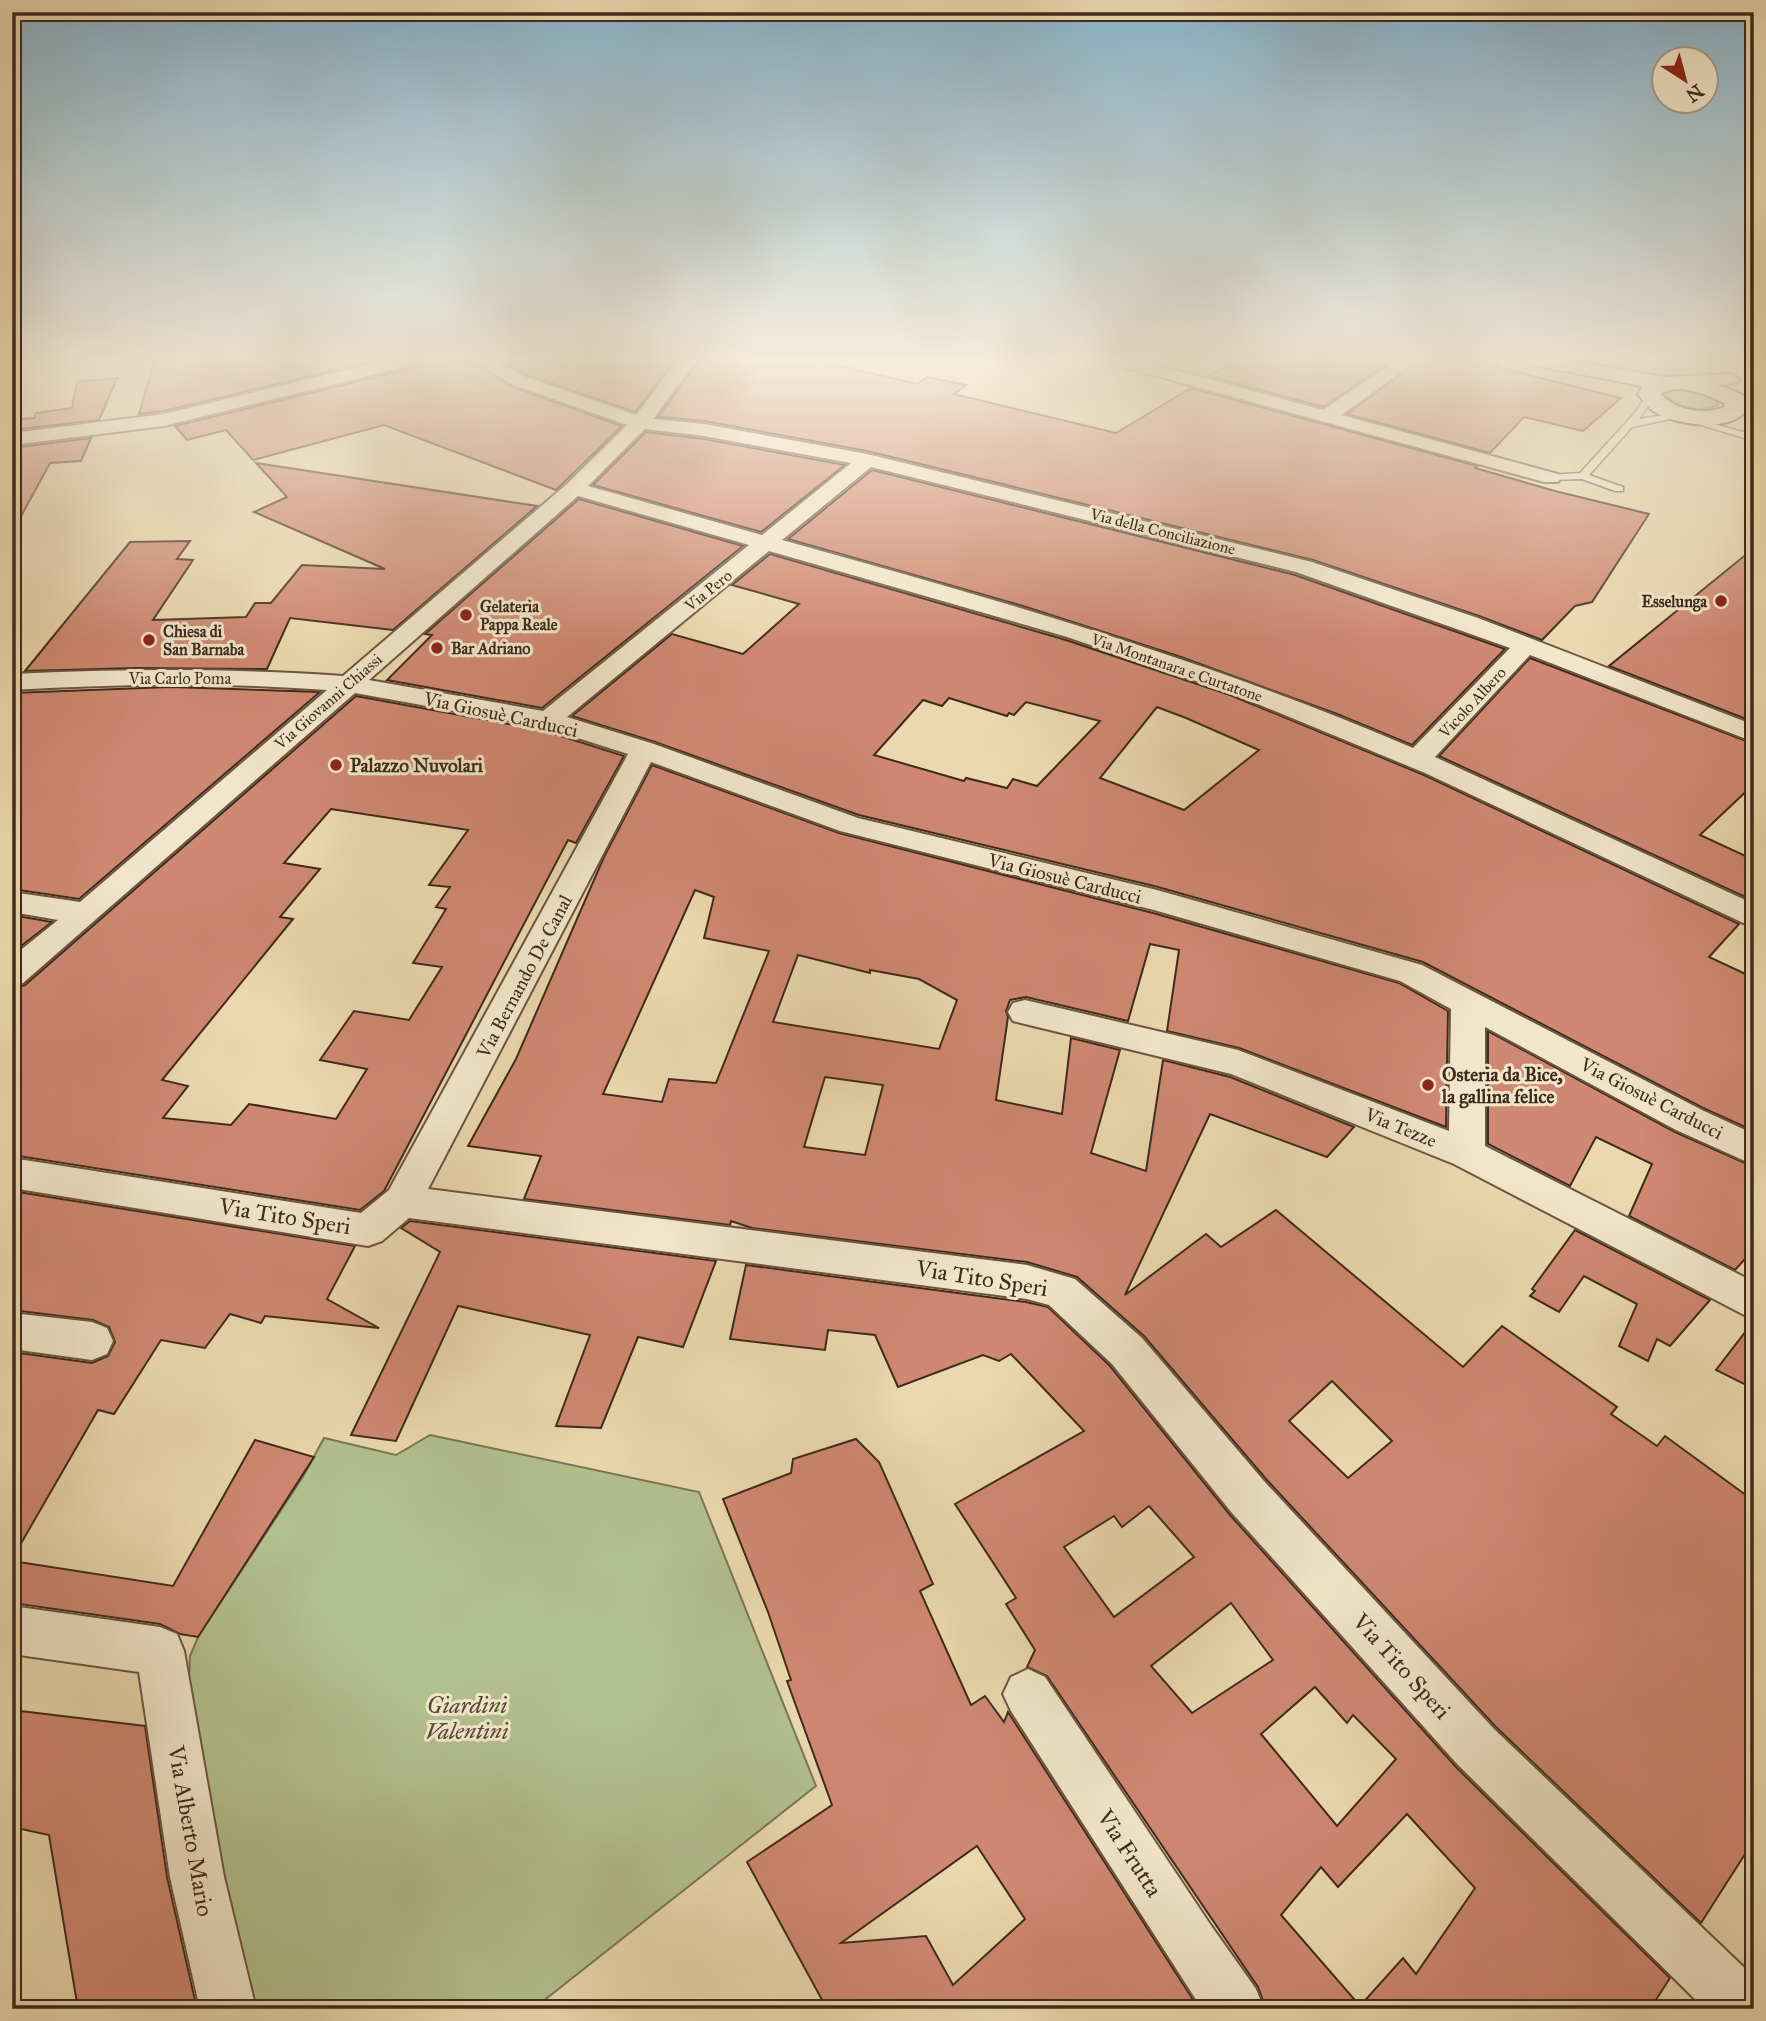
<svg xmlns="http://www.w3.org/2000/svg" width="1766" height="2021" viewBox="0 0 1766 2021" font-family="'IM FELL Great Primer',serif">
  <rect width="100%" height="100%" fill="#ebd8ae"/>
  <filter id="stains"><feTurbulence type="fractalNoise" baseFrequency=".00286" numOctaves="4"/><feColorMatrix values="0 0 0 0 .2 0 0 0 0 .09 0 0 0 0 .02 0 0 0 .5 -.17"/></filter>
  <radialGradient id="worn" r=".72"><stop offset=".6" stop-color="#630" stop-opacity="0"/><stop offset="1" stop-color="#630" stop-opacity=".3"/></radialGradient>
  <!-- green -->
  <g fill="#b2c08e" stroke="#797556" stroke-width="2">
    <path d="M1576 358H1711V372C1666 383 1620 368 1576 358Z"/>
    <path d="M1674 390 1697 391 1716 399 1718 405C1702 413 1680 409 1667 397L1669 392Z"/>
    <polygon points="430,1435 699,1492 816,1786 533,2009 254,2009 220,1878 189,1679 190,1656 198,1637 304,1475 324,1438 396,1455"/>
  </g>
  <!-- building -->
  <g fill="#cf8872" stroke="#402a1d" stroke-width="2" fill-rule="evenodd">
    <polygon points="155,358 387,358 164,411 139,414"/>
    <polygon points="430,358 466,358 513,387 622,426 556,490 384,425 253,460 226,430 187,440 175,426 425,365"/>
    <polygon points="495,358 677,358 635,412 527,375"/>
    <polygon points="701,358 807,358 917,384 927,377 966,385 954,394 1116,433 1191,388 1477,466 1475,468 1555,491 1649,514 1592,602 1575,606 1542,640 1479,616 1313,560 867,451 704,421 658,417"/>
    <polygon points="1240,358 1397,358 1323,407 1209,376"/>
    <polygon points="1423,358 1504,358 1493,366 1621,398 1583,431 1524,417 1490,453 1347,414"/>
    <polygon points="117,378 99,420 12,430 12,420 34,418 36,413 72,408 77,382"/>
    <polygon points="646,432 704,439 845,465 761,532 593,485"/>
    <polygon points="91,438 81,461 50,463 12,533 12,448"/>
    <polygon points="256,463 537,506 393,630 290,618 267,669 136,668 25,671 130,542 190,541 177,559 193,560 153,620 246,617 255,603 271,603 302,565 385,569 254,512 287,497"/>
    <polygon points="872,470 1295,575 1505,649 1412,745 1337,714 1181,657 1023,606 788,539"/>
    <polygon points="579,499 743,546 542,708 387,680 432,635 425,634"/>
    <polygon points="1754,548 1754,722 1609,666"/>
    <path d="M770 554 1066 640 1230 695 1424 775 1739 924 1709 957 1754 978V1131L1703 1108 1423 962 1158 887 859 815 655 742 572 716 672 634 743 654 799 604 732 585ZM949 698 1007 716 1009 713 1014 715 1026 702 1100 721 1037 786 1013 779 1007 788 966 778 964 781 874 755 923 700 942 706ZM1157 707 1186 718 1259 750 1184 810 1100 778Z"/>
    <polygon points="1530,658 1754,744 1754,784 1700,835 1754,860 1754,901 1439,756"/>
    <polygon points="170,687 320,692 79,899 12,889 12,693"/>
    <path d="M356 696 542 730 624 756 576 843 568 840 384 1191 360 1210 12 1155V988L25 985ZM331 809 468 830 429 885 450 887 436 907 446 909 413 963 442 967 409 1020 354 1011 320 1060 367 1069 336 1119 249 1104 231 1125 163 1118 188 1086 162 1080 293 919 280 917 320 869 284 863Z"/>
    <path d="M652 765 839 833 1153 913 1399 983 1448 1011 1446 1127 1239 1048 1167 1031 1179 950 1150 944 1128 1021 1026 997 1010 1000 1006 1011 1008 1017 996 1100 1062 1114 1071 1038 1120 1050 1091 1153 1146 1171 1163 1060 1230 1077 1354 1127 1327 1157 1210 1114 1125 1295 1206 1234 1221 1247 1276 1210 1463 1367 1502 1326 1617 1407 1611 1414 1657 1446 1665 1436 1754 1501V1840L1701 1923 1496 1727 1266 1479 1144 1336 1077 1277 1027 1262 752 1228 731 1221 730 1225 524 1199 541 1156 468 1146 516 1059 604 857ZM695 890 714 897 704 938 769 951 716 1083 669 1079 662 1102 603 1094ZM798 955 870 973V970L919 979 957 1000 939 1049 773 1022ZM825 1077 883 1085 865 1155 804 1147ZM1332 1381 1392 1441 1348 1478 1289 1421Z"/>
    <polygon points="12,915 52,922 12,953"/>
    <polygon points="1488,1031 1675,1132 1754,1167 1754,1249 1735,1270 1629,1216 1652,1164 1596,1137 1570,1186 1488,1144"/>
    <polygon points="12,1191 355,1246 327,1299 379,1328 265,1316 261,1323 230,1314 205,1348 161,1340 114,1414 98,1410 12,1559 12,1352 92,1363 108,1356 115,1342 109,1327 93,1320 12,1310"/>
    <polygon points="410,1221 716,1261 683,1347 638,1337 601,1428 556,1426 590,1335 458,1306 396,1441 351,1435 440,1252 401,1228"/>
    <polygon points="1575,1230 1710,1300 1670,1346 1657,1339 1648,1361 1619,1346 1637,1304 1584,1276 1559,1312 1530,1296 1535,1291 1532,1289"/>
    <path d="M746 1265 1026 1302 1048 1307 1110 1366 1230 1515 1456 1767 1670 1978 1650 2009H1266L1258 1987 1047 1676 1027 1667 1035 1650 1006 1604 1016 1598 955 1504 1084 1431 1011 1354 999 1361 983 1355 898 1387 875 1335 828 1330 825 1350 730 1339ZM1149 1506 1194 1557 1114 1617 1064 1547 1114 1516 1122 1527ZM1231 1603 1273 1660 1192 1713 1151 1666ZM1315 1687 1347 1723 1353 1715 1396 1759 1337 1826 1261 1734ZM1407 1814 1475 1888 1416 1974 1403 1958 1360 2006 1281 1915 1321 1867 1338 1887Z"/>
    <polygon points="1753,1322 1754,1322 1754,1389 1716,1370"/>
    <path d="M856 1439 879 1462 933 1584 920 1591 971 1705 985 1696 1004 1722 1008 1712 1199 2009H827L747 1862 832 1805 787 1681 791 1680 768 1612 723 1499 791 1473 793 1459ZM977 1846 1025 1919 953 1985 926 1936 841 1943Z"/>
    <polygon points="255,1440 314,1457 198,1637 180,1634 160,1624 12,1603 12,1561 173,1586"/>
    <polygon points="12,1710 145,1726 167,1877 197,2009 78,2009 49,1835 12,1827"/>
  </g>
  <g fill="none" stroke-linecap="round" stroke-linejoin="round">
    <defs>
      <g id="service">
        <polygon points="1741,363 1748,365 1754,375 1754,387 1750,384"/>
        <polygon points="1647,395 1654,397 1639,419 1684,412 1689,415 1632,427 1589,475 1623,487 1623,491 1615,491 1582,479 1548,480 1548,476 1551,475 1580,473 1634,414"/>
        <polygon points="1688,417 1754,435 1754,441 1688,421"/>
      </g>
      <g id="minor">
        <polygon points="397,358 427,358 424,362 164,426 12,445 12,433 164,414"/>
        <path d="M468 358H490L526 377 636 415 680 358H698L653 419 704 424 867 454 1312 562 1478 618 1754 725V742L1530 655 1435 757 1754 904V928L1425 773 1231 693 1067 637 769 551 567 717 654 744 858 818 1157 890 1422 965 1702 1110 1754 1134V1165L1676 1130 1485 1027V1146L1754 1282V1320L1454 1164 1320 1110 1231 1074 1025 1024 1013 1021 1008 1012 1013 1003 1025 1000 1238 1050 1449 1131 1451 1009 1400 981 1154 910 840 831 651 762 428 1189 1027 1265 1075 1279 1142 1338 1264 1481 1494 1729 1754 1977V2009H1705L1458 1765 1232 1513 1112 1364 1049 1305 1027 1299 409 1218 382 1241 368 1246 12 1188V1158L361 1213 389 1190 628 754 543 727 355 693 23 983 12 986V957L58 920 12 912V892L80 902 327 690C222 682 117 684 12 690V674C123 669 233 668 343 676L567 484 627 425 514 385ZM645 429 704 436 851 463 762 535 588 486ZM871 467 1296 572 1510 648 1413 748C1209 660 996 599 782 540ZM578 496 749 545 543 711 369 680Z"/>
        <polygon points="1103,358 1131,358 1323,410 1401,358 1421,358 1341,415 1558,474 1561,478 1558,482 1544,482 1106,362"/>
        <polygon points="1731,374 1740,379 1737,383 1677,389 1668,383 1677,377"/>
        <polygon points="12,1313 92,1322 107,1328 113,1341 107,1354 92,1360 12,1349"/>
        <polygon points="12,1606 160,1627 177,1634 184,1651 224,1877 256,2009 200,2009 170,1877 139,1672 12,1654"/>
        <polygon points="1028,1669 1045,1677 1212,1927 1256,1989 1264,2009 1202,2009 1011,1711 1003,1694 1011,1677"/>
      </g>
      <path id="secondary" d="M1518 358H1555L1664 377 1689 376 1724 387 1754 400V415L1745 412C1727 432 1680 425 1658 414 1649 409 1644 402 1638 394L1642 386 1528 364 1521 362ZM1674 389C1692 389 1708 395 1724 403L1725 407C1703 415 1675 411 1660 393Z"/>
    </defs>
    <!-- service casing -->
    <use href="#service" stroke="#6b5641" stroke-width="3"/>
    <!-- minor casing -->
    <use href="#minor" stroke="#6b5641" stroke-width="4"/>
    <!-- secondary casing -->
    <use href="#secondary" stroke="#402a1d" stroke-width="4"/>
    <!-- service -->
    <use href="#service" fill="#f2e6ca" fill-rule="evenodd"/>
    <!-- minor -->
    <use href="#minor" fill="#f2e6ca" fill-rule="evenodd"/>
    <!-- secondary -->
    <use href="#secondary" fill="#f2e6ca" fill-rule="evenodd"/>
  </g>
  <!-- sky -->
  <linearGradient id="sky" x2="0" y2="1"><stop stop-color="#88b6cf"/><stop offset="0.56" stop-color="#f6eddb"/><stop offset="1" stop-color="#f6eddb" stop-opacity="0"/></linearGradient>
  <rect width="1766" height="641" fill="url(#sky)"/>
  <!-- markers -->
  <g fill="#8f2418" stroke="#f2e6ca" stroke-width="2.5">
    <circle cx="1721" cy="601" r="7"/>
    <circle cx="466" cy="615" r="7"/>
    <circle cx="149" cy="640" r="7"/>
    <circle cx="437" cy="648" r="7"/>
    <circle cx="336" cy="765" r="7"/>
    <circle cx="1428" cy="1085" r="7"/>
  </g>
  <g text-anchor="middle" stroke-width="6" stroke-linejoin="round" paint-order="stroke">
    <!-- far-street labels -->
    <g font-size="16" fill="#402a1d" stroke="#f2e6ca">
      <text transform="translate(1163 531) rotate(14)" y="6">Via della Conciliazione</text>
      <text transform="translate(708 590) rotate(-39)" y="6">Via Pero</text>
      <text transform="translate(1177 667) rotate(19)" y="6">Via Montanara e Curtatone</text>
      <text x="180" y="684">Via Carlo Poma</text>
      <text transform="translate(328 701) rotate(-41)" y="6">Via Giovanni Chiassi</text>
      <text transform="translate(1472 702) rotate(-47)" y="6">Vicolo Albero</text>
    </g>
    <!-- far-poi labels -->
    <g font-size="16" font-weight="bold" fill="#402a1d" stroke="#f2e6ca" text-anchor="start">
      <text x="1707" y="607" text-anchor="end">Esselunga</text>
      <text x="480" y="612">Gelateria<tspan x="480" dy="18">Pappa Reale</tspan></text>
      <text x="163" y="637">Chiesa di<tspan x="163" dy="18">San Barnaba</tspan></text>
      <text x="451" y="654">Bar Adriano</text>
    </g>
    <!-- street labels -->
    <g font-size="19" fill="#402a1d" stroke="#f2e6ca">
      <text transform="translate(501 714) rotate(12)" y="7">Via Giosuè Carducci</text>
      <text transform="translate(1065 878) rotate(14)" y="7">Via Giosuè Carducci</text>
      <text transform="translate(524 976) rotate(-62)" y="7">Via Bernando De Canal</text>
      <text transform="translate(1652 1098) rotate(27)" y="7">Via Giosuè Carducci</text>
      <text transform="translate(1401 1127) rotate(22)" y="7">Via Tezze</text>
    </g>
    <!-- poi labels -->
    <g font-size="19" font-weight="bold" fill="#402a1d" stroke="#f2e6ca" text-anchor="start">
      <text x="350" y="772">Palazzo Nuvolari</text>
      <text x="1442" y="1081">Osteria da Bice,<tspan x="1442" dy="22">la gallina felice</tspan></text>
    </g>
    <!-- near-street labels -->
    <g font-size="23" fill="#402a1d" stroke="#f2e6ca">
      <text transform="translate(285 1216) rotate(9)" y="8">Via Tito Speri</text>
      <text transform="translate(982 1278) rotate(9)" y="8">Via Tito Speri</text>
      <text transform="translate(1402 1666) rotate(48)" y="8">Via Tito Speri</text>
      <text transform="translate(191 1831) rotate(80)" y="8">Via Alberto Mario</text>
      <text transform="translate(1130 1853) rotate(57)" y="8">Via Frutta</text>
    </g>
    <!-- near-park labels -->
    <g font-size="23" font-style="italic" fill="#574834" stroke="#f2e6ca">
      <text x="467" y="1713">Giardini<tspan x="467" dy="26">Valentini</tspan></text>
    </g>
  </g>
  <!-- margin -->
  <rect width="1766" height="2021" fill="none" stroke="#ebd8ae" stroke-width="42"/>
  <rect x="14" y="14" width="1738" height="1993" fill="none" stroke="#402a1d" stroke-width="3.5"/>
  <rect x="21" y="21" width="1724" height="1979" fill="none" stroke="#402a1d" stroke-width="2"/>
  <!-- north arrow -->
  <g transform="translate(1685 80) rotate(144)"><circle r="33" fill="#f2e6ca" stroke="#ab9b85" stroke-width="2"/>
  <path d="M0-5L12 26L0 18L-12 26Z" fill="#8f2418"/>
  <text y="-10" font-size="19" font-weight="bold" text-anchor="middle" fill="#402a1d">N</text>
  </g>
  <rect width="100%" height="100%" filter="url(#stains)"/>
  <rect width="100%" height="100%" fill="url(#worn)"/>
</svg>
